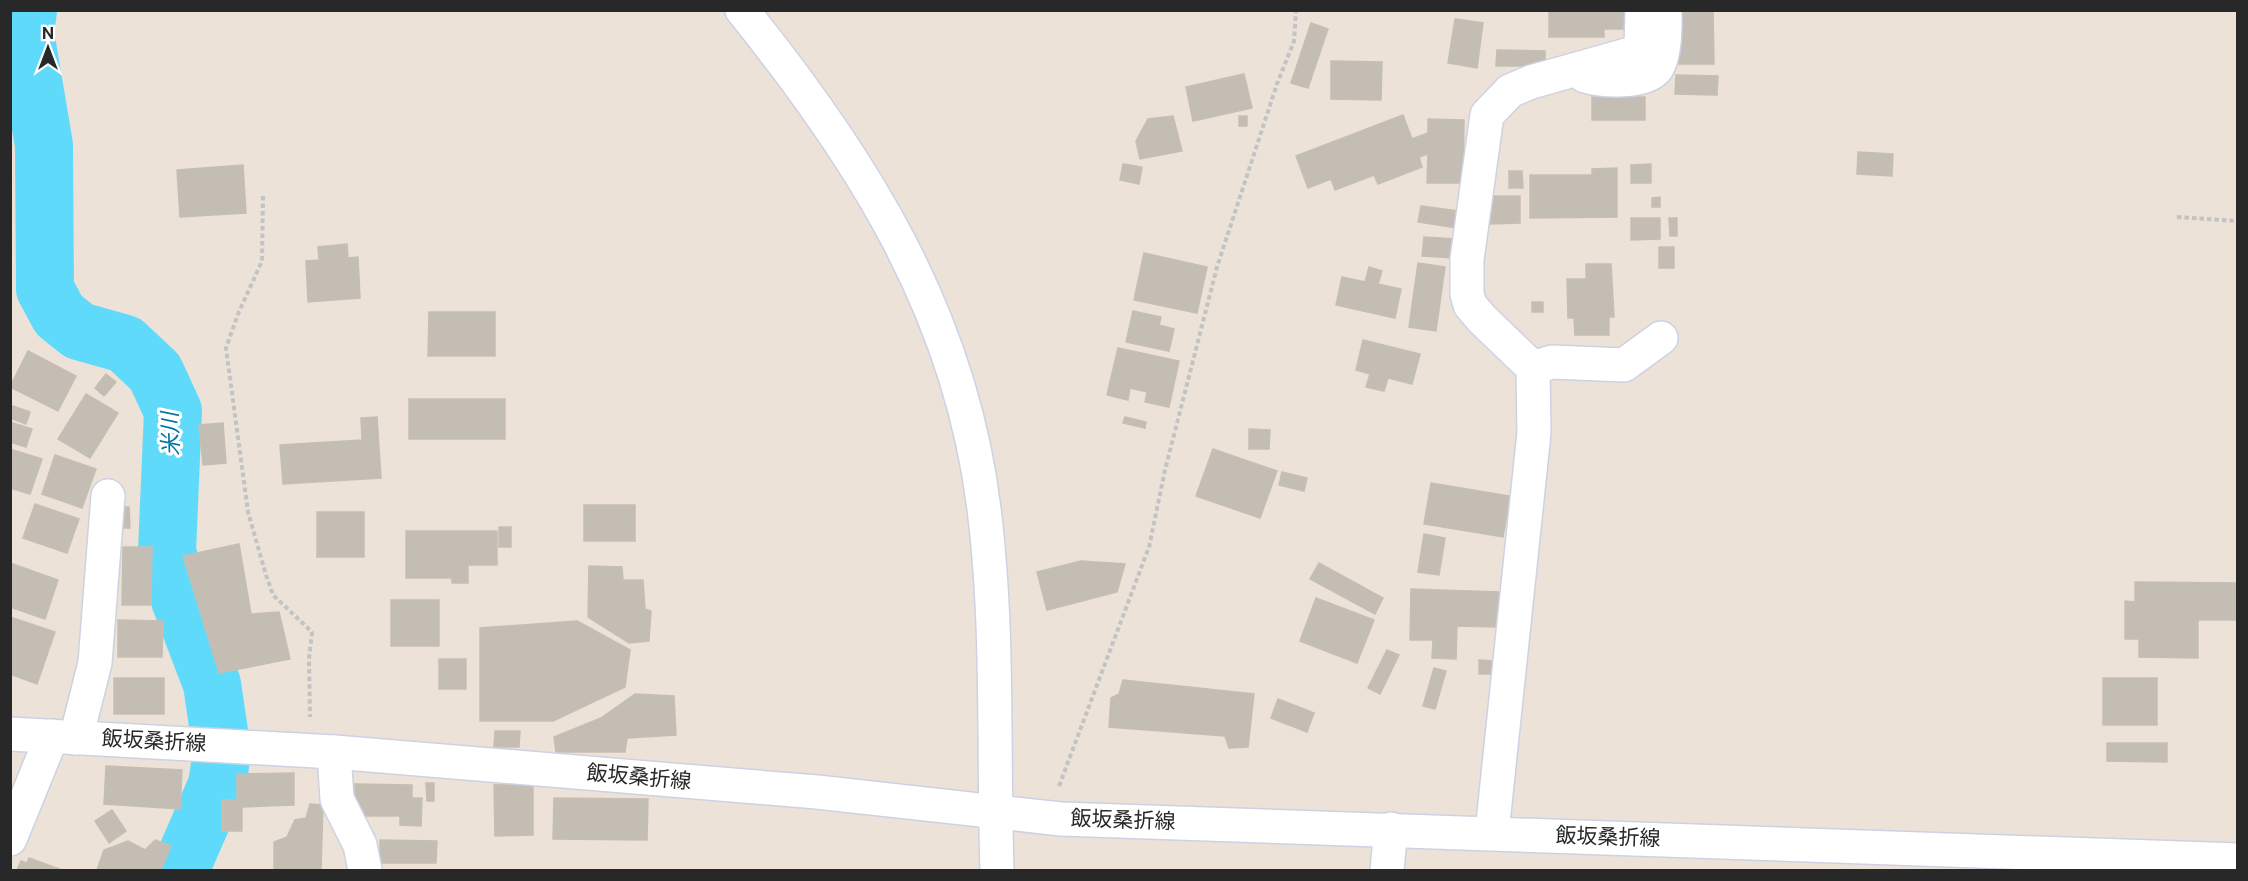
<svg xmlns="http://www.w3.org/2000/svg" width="2248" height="881" viewBox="0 0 2248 881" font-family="'Public Sans','Noto Sans JP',sans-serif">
  <rect width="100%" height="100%" fill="#ece2d8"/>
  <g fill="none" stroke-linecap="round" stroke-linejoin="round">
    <!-- river -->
    <polyline stroke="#5fdafa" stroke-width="58" points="28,10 25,33 44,145 45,289 59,315 79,331 125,344 155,372 173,411 167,551 180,600 212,684 222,752 217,785 180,870"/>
  </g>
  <!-- building -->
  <g fill="#c3bdb4" stroke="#c7beb2" stroke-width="1.5">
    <polygon points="1549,10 1622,10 1624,12 1624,29 1604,29 1604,37 1549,37"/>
    <polygon points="1677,10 1713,10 1714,64 1678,64"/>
    <polygon points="1455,19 1483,23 1477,68 1448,63"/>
    <polygon points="1311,23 1328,29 1308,88 1291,83"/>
    <polygon points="1497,50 1545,51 1545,66 1496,66"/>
    <polygon points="1331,61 1382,62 1381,100 1331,99"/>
    <polygon points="1244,74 1252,108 1193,121 1186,87"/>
    <polygon points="1676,75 1718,76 1717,95 1675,94"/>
    <rect x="1592" y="97" width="53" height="23"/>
    <polygon points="1403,115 1412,139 1428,133 1428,119 1464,120 1463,183 1427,183 1428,154 1419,157 1422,167 1378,184 1374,175 1335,190 1331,179 1308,188 1296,156"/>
    <polygon points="1173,116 1182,151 1140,159 1136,141 1148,119"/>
    <rect x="1239" y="116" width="8" height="10"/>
    <polygon points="1858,152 1893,154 1892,176 1857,174"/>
    <polygon points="1123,164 1142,167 1139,184 1120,180"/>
    <polygon points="1651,164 1651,183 1631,183 1631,165"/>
    <polygon points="243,165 246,213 180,217 177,170"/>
    <polygon points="1617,168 1617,217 1530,218 1530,175 1592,175 1592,169"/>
    <polygon points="1509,171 1522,171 1523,188 1509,188"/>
    <polygon points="1489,196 1520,196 1520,223 1489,224"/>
    <polygon points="1660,197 1660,207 1652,207 1652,198"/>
    <polygon points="1421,206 1458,211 1456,228 1418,222"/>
    <polygon points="1631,218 1660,218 1660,239 1631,240"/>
    <polygon points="1669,218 1677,218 1677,236 1670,236"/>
    <polygon points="1424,237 1455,239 1454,258 1422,256"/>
    <polygon points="347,244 348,258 358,257 360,298 308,302 306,261 319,260 318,247"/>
    <rect x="1659" y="247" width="15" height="21"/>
    <polygon points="1144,253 1207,267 1197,313 1134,300"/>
    <polygon points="1418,263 1445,267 1436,331 1409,327"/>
    <polygon points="1586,264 1611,264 1614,317 1609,317 1609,335 1575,335 1574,318 1568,318 1567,279 1586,279"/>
    <polygon points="1369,267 1382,271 1378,284 1401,289 1395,318 1336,305 1342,277 1365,282"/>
    <rect x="1532" y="302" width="11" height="10"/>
    <polygon points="1133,311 1161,317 1159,325 1174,329 1169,351 1126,342"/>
    <polygon points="429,312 495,312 495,356 428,356"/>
    <polygon points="1363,340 1420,354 1412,384 1388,378 1384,391 1366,387 1370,374 1356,370"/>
    <polygon points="1118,348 1179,361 1169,407 1145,402 1147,392 1130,388 1128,400 1107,395"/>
    <polygon points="28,351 76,376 58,411 10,387"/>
    <polygon points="106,374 116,382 104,396 95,388"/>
    <polygon points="86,394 118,413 90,458 58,439"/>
    <rect x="409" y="399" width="96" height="40"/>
    <polygon points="13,406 30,412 26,424 10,418"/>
    <polygon points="377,417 381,478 283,484 280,445 362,440 361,418"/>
    <polygon points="1125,417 1146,422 1145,428 1123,423"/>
    <polygon points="10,422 32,429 26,447 10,442"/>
    <polygon points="223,423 226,463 203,465 199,425"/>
    <polygon points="1249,429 1270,430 1269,449 1249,449"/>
    <polygon points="10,449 42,459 30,494 10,488"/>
    <polygon points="1213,449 1277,471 1260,518 1196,496"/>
    <polygon points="55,455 96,469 82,508 42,494"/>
    <polygon points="1282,472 1307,478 1304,491 1279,485"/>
    <polygon points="1431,483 1510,496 1503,537 1424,524"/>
    <polygon points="35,504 79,519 67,553 23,538"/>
    <rect x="584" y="505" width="51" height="36"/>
    <polygon points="118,507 129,507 130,528 118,528"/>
    <rect x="317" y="512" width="47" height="45"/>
    <rect x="499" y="527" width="12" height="20"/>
    <polygon points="406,531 497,531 497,565 468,565 468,583 452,583 452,578 406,578"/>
    <polygon points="1424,534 1445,538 1439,575 1418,572"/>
    <polygon points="239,544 251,614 279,612 290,659 219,673 183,556"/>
    <polygon points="123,547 152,547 151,605 122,605"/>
    <polygon points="1081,561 1125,564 1117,592 1047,610 1037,572"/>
    <polygon points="10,563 58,580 45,619 10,607"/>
    <polygon points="1319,563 1383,598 1375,614 1310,579"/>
    <polygon points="589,566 622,567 623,580 643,580 645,609 651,611 649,641 629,643 588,617"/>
    <polygon points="2135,582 2238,583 2238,620 2198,620 2198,658 2139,657 2139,639 2125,639 2125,601 2135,602"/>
    <polygon points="1411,589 1499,592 1497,627 1457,626 1456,659 1432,658 1433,640 1410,640"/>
    <polygon points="1316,598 1374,620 1357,663 1300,641"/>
    <rect x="391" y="600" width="48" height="46"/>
    <polygon points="10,617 55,632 37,684 10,674"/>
    <polygon points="118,620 163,621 162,657 118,657"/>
    <polygon points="577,621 630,650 625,687 553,721 480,721 480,628"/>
    <polygon points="1387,650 1399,655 1380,694 1368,688"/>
    <rect x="439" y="659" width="27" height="30"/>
    <polygon points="1479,660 1495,661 1494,674 1479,674"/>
    <polygon points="1434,668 1446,671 1435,709 1423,706"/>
    <rect x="114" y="678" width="50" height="36"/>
    <rect x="2103" y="678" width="54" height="47"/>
    <polygon points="1123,680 1254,694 1248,747 1229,748 1225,736 1109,727 1111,698 1119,694"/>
    <polygon points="635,694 674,696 676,735 627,738 625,752 556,752 554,737 601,718"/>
    <polygon points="1278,699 1314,713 1307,732 1271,718"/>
    <polygon points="495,731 520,731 519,747 494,747"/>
    <polygon points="2107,743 2167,743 2167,762 2107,761"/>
    <polygon points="106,766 182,770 180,809 104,804"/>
    <polygon points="294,773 294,805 242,807 242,831 222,831 222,800 237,800 237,774"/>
    <polygon points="426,783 434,783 434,801 427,801"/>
    <polygon points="355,784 412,785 412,798 422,798 421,826 400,825 400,816 355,816"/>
    <polygon points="533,784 533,835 495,836 494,785"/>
    <polygon points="554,798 648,799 647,840 553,839"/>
    <polygon points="310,804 323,805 321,870 274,870 274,842 287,837 295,820 306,818"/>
    <polygon points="112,810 126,831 109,843 95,821"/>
    <polygon points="155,840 171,846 161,870 97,870 104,850 128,841 145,850"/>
    <polygon points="380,840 437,841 436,863 380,863"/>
    <polygon points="29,858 62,870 17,870 21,861 27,863"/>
  </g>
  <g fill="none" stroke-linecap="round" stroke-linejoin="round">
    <defs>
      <g id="minor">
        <path d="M1585 76C1601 81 1646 84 1657 68 1665 55 1665 31 1665 16"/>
        <polyline points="1533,368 1552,362 1624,365 1661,338"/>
        <polyline points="76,738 95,663 108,496"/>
        <polyline points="334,752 337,799 360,845 365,870"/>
        <polyline points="1492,832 1534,433 1533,368 1482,319 1470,305 1467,294 1467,259 1487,115 1510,91 1531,82 1634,53 1641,47 1642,10"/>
        <polyline points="10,839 52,736"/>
        <polyline points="1387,870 1391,829"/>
      </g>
      <path id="tertiary" d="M742 10C863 160 960 313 984 509 999 629 993 750 997 870"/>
      <polyline id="secondary" points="10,734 334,752 817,792 1061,819 2238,860"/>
    </defs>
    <!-- minor casing -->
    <use href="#minor" stroke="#cdd2e3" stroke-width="36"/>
    <!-- tertiary casing -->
    <use href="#tertiary" stroke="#cdd2e3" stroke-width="36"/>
    <!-- secondary casing -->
    <use href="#secondary" stroke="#cdd2e3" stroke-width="36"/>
    <!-- path -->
    <g stroke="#c3c3c3" stroke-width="4" stroke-dasharray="4.5 3" stroke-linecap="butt">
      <polyline points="263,196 262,261 238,314 226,348 248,512 266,575 273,595 312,632 309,659 310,717"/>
      <polyline points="2177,217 2238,221"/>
      <polyline points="1059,786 1149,547 1165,470 1217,267 1277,84 1294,41 1296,10"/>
    </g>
    <!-- minor -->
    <use href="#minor" stroke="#fff" stroke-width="33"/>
    <!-- tertiary -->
    <use href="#tertiary" stroke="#fff" stroke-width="33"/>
    <!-- secondary -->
    <use href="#secondary" stroke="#fff" stroke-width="33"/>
  </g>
  <g text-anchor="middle" stroke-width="6" stroke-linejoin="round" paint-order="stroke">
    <!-- street labels -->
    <g font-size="21" fill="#282828" stroke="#fff">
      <text transform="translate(154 741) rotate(3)" y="7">飯坂桑折線</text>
      <text transform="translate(639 777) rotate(5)" y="7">飯坂桑折線</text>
      <text transform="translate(1123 820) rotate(2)" y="7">飯坂桑折線</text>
      <text transform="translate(1608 837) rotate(2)" y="7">飯坂桑折線</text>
    </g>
    <!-- water labels -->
    <g font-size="22" font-style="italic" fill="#0075a4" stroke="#fff">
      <text transform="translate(170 434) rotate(-92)" y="8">米川</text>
    </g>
  </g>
  <!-- border -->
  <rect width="2248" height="881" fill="none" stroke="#282828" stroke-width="24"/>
  <!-- north arrow -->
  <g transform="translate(48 48)" stroke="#ffffff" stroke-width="4.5" paint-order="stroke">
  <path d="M0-4.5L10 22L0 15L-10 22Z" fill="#282828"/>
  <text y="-9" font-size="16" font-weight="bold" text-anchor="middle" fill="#282828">N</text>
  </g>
</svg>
